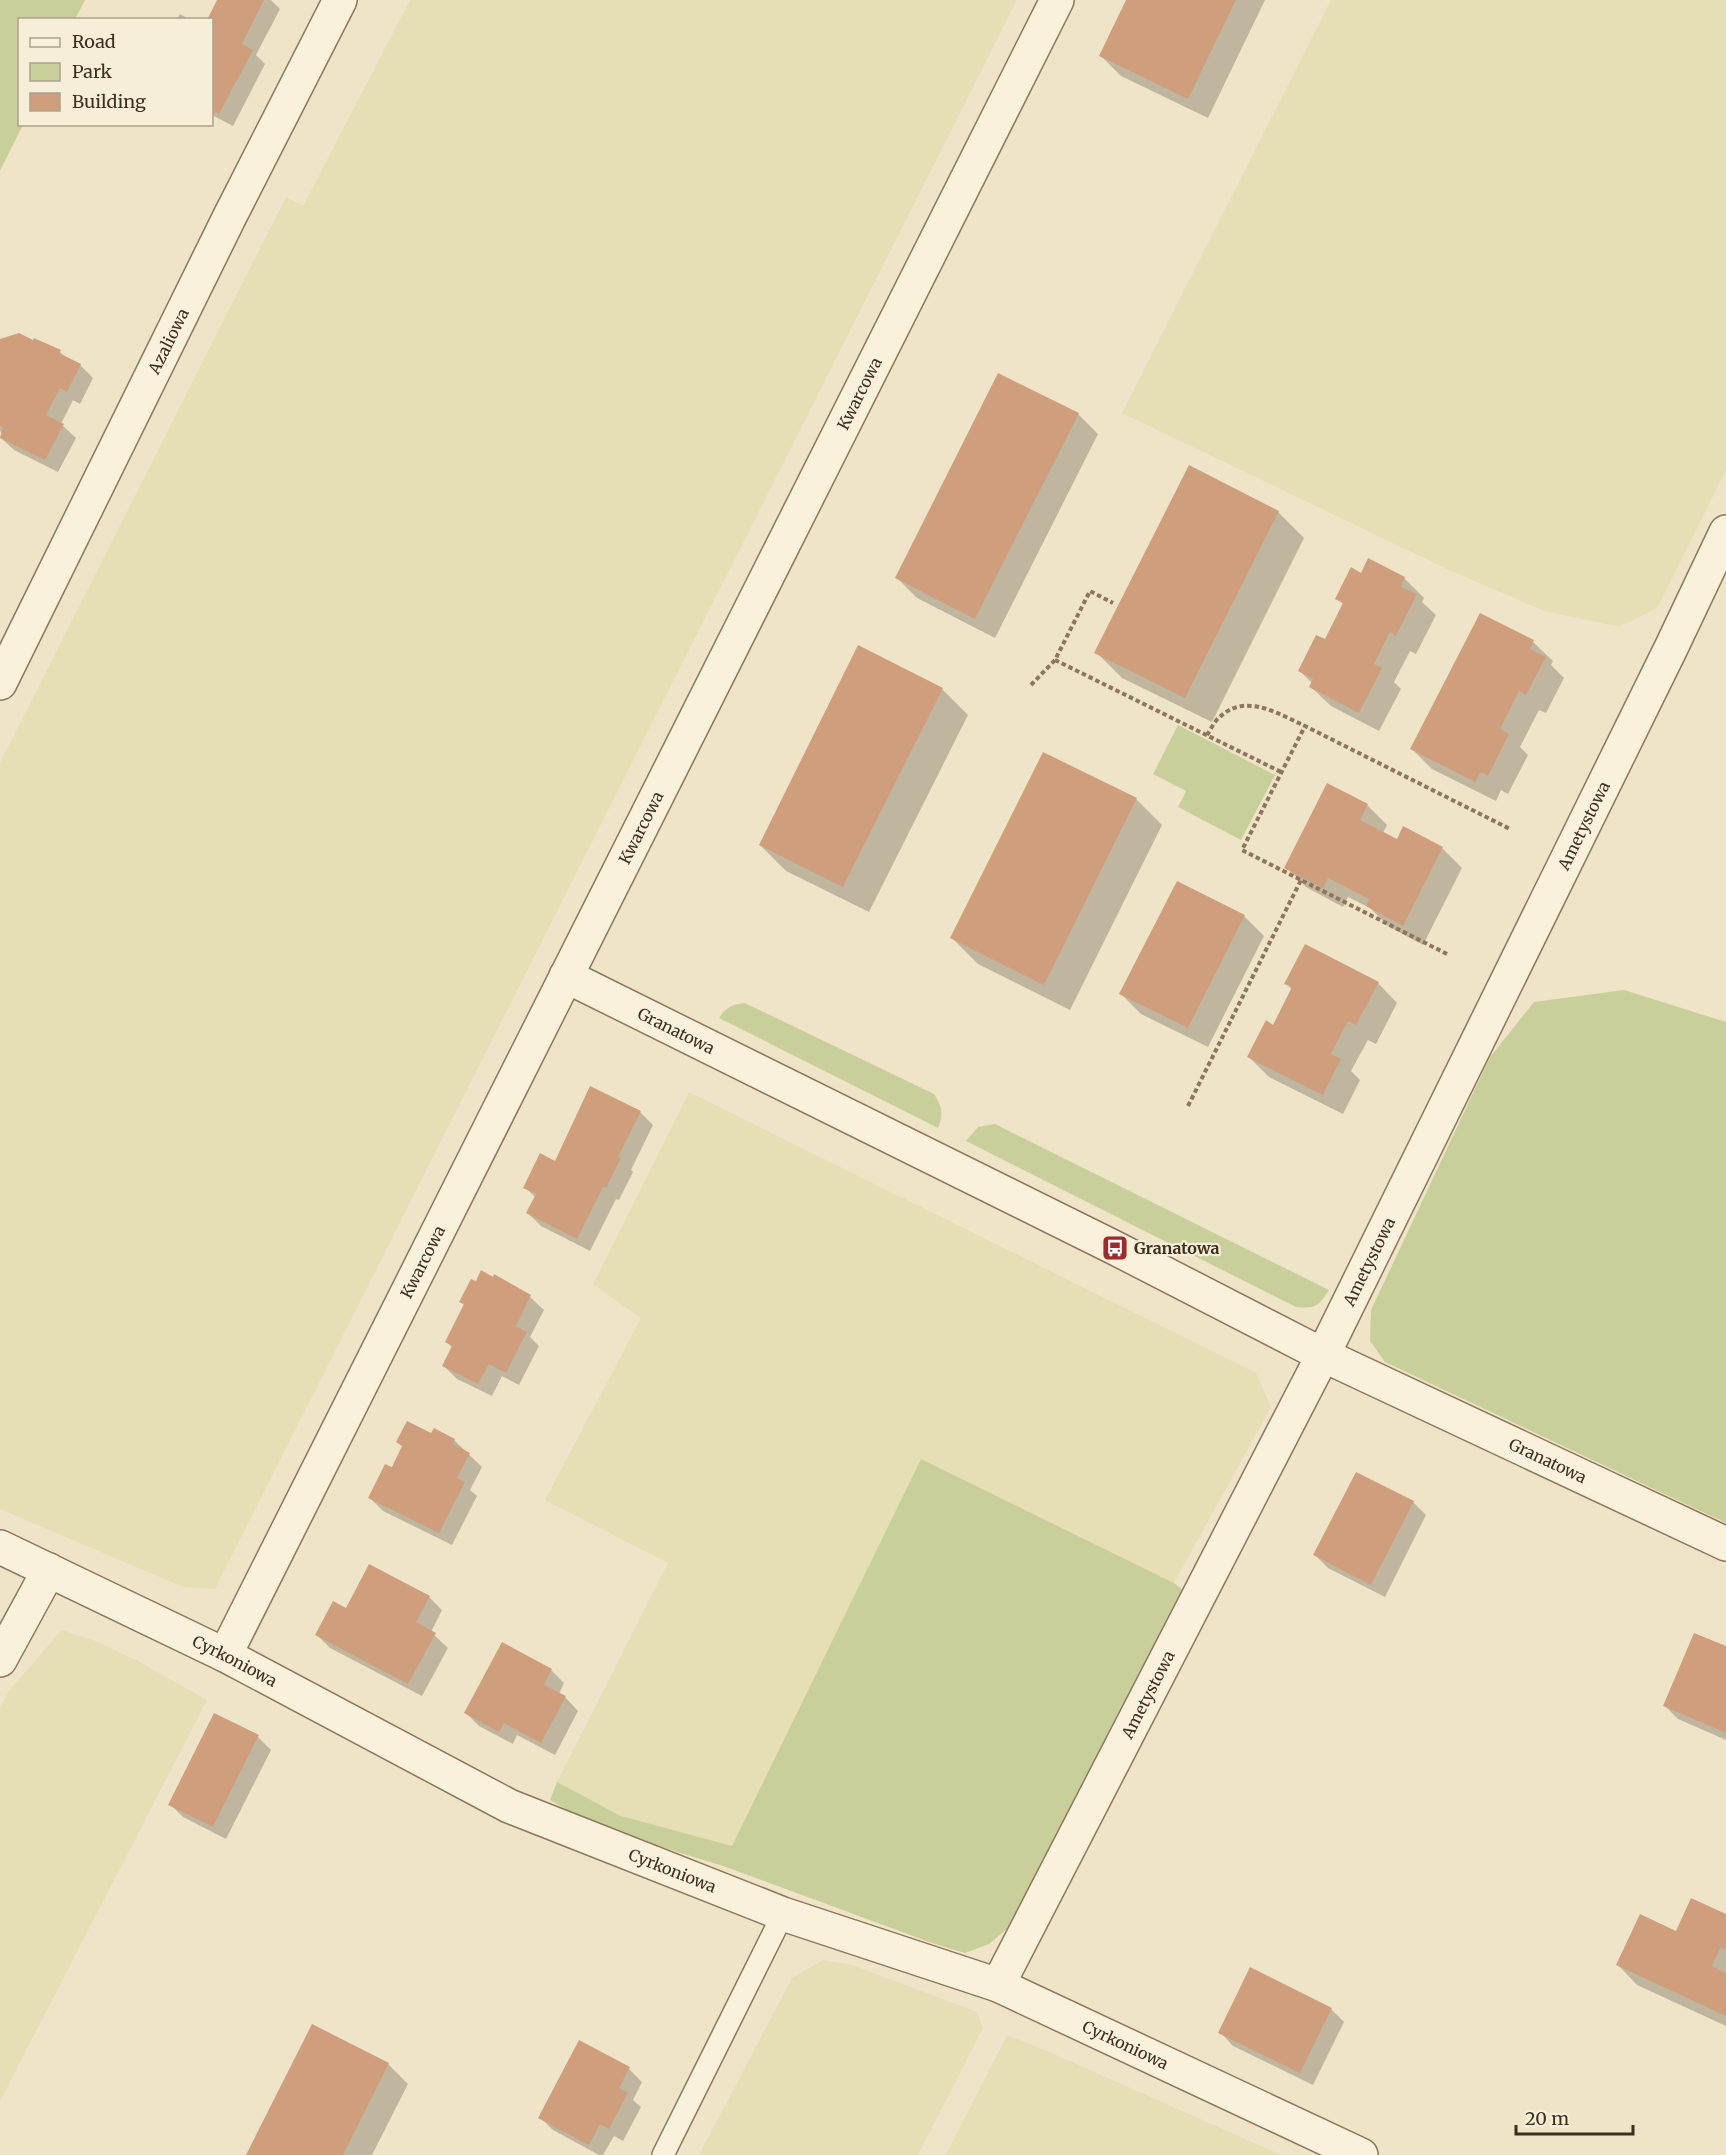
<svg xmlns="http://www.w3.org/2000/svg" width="1726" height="2155" viewBox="0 0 1726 2155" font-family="Merriweather,serif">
  <rect width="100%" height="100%" fill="#f0e4c8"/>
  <!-- farmland -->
  <g fill="#e6deb5">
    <polygon points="410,0 1017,0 215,1589 183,1587 0,1509 0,763 286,197 303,206"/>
    <polygon points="1331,0 1726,0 1726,470 1658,607 1620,627 1544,611 1451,571 1122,413"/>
    <polygon points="689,1092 1256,1373 1271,1407 1174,1583 921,1459 732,1847 621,1816 557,1782 668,1563 545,1500 641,1318 593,1284"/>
    <polygon points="62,1630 93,1640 136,1660 207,1700 0,2101 0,1707 9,1691"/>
    <polygon points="823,1960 852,1965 977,2012 983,2028 918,2155 699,2155 792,1978"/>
    <polygon points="1007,2035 1047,2051 1281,2155 946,2155"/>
  </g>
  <!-- green -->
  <g fill="#c9cf9b">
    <polygon points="0,0 85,0 75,19 20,20 20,124 23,125 0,171"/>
    <polygon points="1178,725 1275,775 1241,840 1178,807 1186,791 1153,774"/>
    <polygon points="1624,990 1726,1022 1726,1523 1385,1362 1370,1341 1371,1310 1490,1057 1534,1002"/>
    <path d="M745 1003 934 1094C942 1106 944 1114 938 1128L719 1018C726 1007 733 1004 745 1003Z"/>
    <path d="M995 1124 1329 1290C1319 1306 1315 1309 1296 1307L966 1141 978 1127Z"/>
    <polygon points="921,1459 1174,1583 1182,1589 1007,1929 989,1944 965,1953 932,1943 726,1867 596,1827 550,1800 557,1782 621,1816 732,1846"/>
  </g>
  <!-- shadow -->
  <g fill="#0003">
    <polygon points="219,0 271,0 280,9 256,55 265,64 233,126 212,115 212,20"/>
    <polygon points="1128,0 1265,0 1208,118 1121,76 1101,56"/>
    <polygon points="180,14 190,20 177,20"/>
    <polygon points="0,341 33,342 60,352 67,359 80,365 93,378 80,404 73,400 61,424 76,438 58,472 14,450 0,437 2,433 0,431"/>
    <polygon points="1078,414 1098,434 995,638 917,598 897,578"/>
    <polygon points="1278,512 1304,538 1212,722 1122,678 1096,652"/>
    <polygon points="1362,575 1404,578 1424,598 1422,602 1436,615 1416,654 1410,651 1394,682 1401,689 1379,731 1331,706 1311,687 1312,683 1300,671 1325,641 1344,605 1337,598"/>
    <polygon points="1533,642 1553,661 1551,665 1564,678 1546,713 1539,710 1520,747 1528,755 1508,794 1501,790 1496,801 1432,769 1412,749"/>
    <polygon points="942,689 968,715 869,912 786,871 760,845"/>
    <polygon points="1136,799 1162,825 1070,1010 978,964 952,938"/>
    <polygon points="1367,805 1387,825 1383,833 1397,841 1442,848 1462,868 1423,945 1388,926 1370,908 1348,897 1343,907 1306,887 1286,867"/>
    <polygon points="1244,916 1264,936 1208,1047 1141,1014 1121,994"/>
    <polygon points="1286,983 1378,983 1397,1003 1376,1044 1368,1040 1351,1071 1360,1080 1343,1114 1269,1077 1249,1057 1274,1027 1292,990"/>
    <polygon points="640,1112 653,1125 631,1170 633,1172 619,1200 616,1199 590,1251 541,1226 528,1213 536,1198 525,1187 556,1163"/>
    <polygon points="495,1277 530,1297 544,1310 530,1337 539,1346 519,1385 502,1376 492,1396 457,1379 444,1366 453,1348 447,1342 465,1306 461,1302 477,1283 494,1279"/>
    <polygon points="432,1435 454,1440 482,1467 470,1490 477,1496 452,1545 383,1511 370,1498 392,1469 403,1447 398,1442"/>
    <polygon points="1413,1502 1426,1515 1385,1597 1328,1568 1315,1555"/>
    <polygon points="429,1597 442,1610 431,1632 448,1648 422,1696 330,1648 317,1635 347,1610"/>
    <polygon points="1726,1648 1726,1740 1678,1719 1665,1706"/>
    <polygon points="551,1670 564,1683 559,1694 565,1697 578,1711 555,1755 517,1735 513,1744 479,1726 466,1713"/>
    <polygon points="258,1737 271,1750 226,1839 183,1817 170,1804"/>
    <polygon points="1726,1915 1726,2026 1637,1985 1618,1965 1676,1933"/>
    <polygon points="1331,2009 1344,2022 1313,2085 1233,2046 1220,2032"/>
    <polygon points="580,2042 629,2069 642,2082 633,2100 641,2107 623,2141 614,2136 603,2155 599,2155 553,2130 540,2117"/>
    <polygon points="388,2064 408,2084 372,2155 248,2155"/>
  </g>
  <!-- building -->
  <g fill="#cf9f7d">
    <polygon points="217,0 264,0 242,44 253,50 219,114 212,110 212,20 207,20"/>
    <polygon points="1126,0 1236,0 1188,99 1099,56"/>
    <polygon points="19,333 33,340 34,338 61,350 59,353 81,364 67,392 60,388 46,415 64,424 45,460 0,438 3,428 0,426 0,339"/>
    <polygon points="998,373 1079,413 975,619 895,578"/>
    <polygon points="1189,465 1279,511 1185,698 1094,653"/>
    <polygon points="1368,558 1405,577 1401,587 1417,594 1396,636 1390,632 1374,664 1382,668 1359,713 1309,687 1313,679 1298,671 1316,635 1325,639 1343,603 1335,599 1351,567 1361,573"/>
    <polygon points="1480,613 1534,640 1530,649 1546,657 1526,695 1519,691 1500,729 1509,734 1488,776 1481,772 1475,782 1410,749"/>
    <polygon points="858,645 943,688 843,887 759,845"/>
    <polygon points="1043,752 1137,798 1044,985 950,938"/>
    <polygon points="1327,783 1368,804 1360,820 1397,839 1403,826 1443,847 1403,926 1366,906 1369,899 1328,878 1323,888 1284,868"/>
    <polygon points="1177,881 1245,915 1188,1028 1119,994"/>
    <polygon points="1305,944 1379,982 1356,1025 1348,1021 1331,1054 1341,1059 1323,1095 1247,1057 1266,1020 1273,1025 1292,987 1284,984"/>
    <polygon points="590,1086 641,1111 618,1157 621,1158 606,1188 603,1187 577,1239 526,1213 536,1194 523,1188 540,1153 555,1161"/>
    <polygon points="481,1270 493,1277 494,1274 531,1295 516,1326 527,1332 506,1373 489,1364 478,1384 442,1366 452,1346 445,1342 464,1304 459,1302 471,1279 476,1281"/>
    <polygon points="407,1421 431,1433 434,1428 455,1439 453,1444 470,1453 457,1478 465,1482 439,1533 368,1498 385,1464 392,1467 402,1446 396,1442"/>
    <polygon points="1356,1472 1414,1501 1371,1585 1313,1555"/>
    <polygon points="369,1564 430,1596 416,1622 436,1633 408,1684 315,1635 333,1601 346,1608"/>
    <polygon points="1694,1633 1726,1646 1726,1733 1663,1706"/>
    <polygon points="502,1642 552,1669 544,1685 566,1696 541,1743 504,1723 499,1732 464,1713"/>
    <polygon points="214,1713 259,1735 213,1827 168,1805"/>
    <polygon points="1691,1898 1726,1914 1726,1950 1721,1947 1712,1966 1726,1973 1726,2016 1616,1965 1640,1914 1676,1931"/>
    <polygon points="1250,1967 1332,2008 1300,2073 1218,2033"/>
    <polygon points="312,2024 389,2063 343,2155 246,2155"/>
    <polygon points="579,2040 630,2067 619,2088 628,2093 609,2129 600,2124 589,2145 538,2118"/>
  </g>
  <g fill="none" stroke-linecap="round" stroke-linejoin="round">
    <defs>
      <polyline id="service" points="663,2155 783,1914"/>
      <g id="minor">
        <path id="s1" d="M0 683 229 218 340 0"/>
        <path id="s2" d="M566 976 1115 1248 1323 1355 1726 1544"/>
        <path id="s3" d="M0 1547 225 1655 509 1806 783 1914 998 1985 1361 2155"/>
        <path id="s4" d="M225 1655 1057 0"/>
        <polyline points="0,1660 49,1570"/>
        <path id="s5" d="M998 1985 1323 1355 1671 648 1726 532"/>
      </g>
    </defs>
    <!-- service casing -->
    <use href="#service" stroke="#8d765c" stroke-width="24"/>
    <!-- minor casing -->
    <use href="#minor" stroke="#8d765c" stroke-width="36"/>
    <!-- path -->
    <g stroke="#8d765c" stroke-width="4" stroke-dasharray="4.5 3" stroke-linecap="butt">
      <polyline points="1055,660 1281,772"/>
      <polyline points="1031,685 1055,660 1090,591 1113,603"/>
      <path d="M1207 735C1211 729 1215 720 1221 716 1246 693 1279 714 1305 726"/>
      <polyline points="1447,954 1242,850 1305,726 1510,829"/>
      <polyline points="1188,1106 1301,880"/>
    </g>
    <!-- service -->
    <use href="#service" stroke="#faf1dc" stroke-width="21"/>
    <!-- minor -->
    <use href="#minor" stroke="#faf1dc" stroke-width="33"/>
  </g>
  <!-- icons -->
  <defs>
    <symbol id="bus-square" viewBox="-11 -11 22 22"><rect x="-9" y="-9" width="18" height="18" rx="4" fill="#9e2a2b" stroke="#f7eed8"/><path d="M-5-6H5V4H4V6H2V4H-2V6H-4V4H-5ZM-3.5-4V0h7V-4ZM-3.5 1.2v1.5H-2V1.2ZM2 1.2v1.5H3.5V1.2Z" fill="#fff"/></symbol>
  </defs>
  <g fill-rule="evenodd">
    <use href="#bus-square" x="1100" y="1233" width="30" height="30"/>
  </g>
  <g text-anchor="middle" stroke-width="4.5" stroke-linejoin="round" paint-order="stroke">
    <!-- street labels -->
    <g font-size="16" fill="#3d2e20" stroke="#f7eed8">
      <text dy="6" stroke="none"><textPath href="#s1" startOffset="381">Azaliowa</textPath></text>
      <text dy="6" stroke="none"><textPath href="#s4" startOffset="1412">Kwarcowa</textPath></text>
      <text dy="6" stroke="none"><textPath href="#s5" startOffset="1299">Ametystowa</textPath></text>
      <text dy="6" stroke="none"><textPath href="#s4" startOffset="926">Kwarcowa</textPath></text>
      <text dy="6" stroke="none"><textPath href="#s2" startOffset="123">Granatowa</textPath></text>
      <text dy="6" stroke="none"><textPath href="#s4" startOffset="440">Kwarcowa</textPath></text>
      <text dy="6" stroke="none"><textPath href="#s5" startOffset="813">Ametystowa</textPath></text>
      <text dy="6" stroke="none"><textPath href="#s2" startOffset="1095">Granatowa</textPath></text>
      <text dy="6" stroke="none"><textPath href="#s3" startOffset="261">Cyrkoniowa</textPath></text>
      <text dy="6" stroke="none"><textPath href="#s5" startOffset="327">Ametystowa</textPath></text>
      <text dy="6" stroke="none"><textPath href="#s3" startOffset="747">Cyrkoniowa</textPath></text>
      <text dy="6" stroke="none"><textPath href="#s3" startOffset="1233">Cyrkoniowa</textPath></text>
    </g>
    <!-- poi labels -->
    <g font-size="16" font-weight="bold" fill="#3d2e20" stroke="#f7eed8" text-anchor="start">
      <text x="1134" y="1254">Granatowa</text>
    </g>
  </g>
  <!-- legend -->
  <rect x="18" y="18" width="195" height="108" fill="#f7eed8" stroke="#ada18e" stroke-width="1.5"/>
  <rect x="30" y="38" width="30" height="9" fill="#faf1dc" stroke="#ada18e" stroke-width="1.5"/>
  <text x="72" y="48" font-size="18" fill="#3d2e20">Road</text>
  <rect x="30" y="63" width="30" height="18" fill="#c9cf9b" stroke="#ada18e" stroke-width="1.5"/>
  <text x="72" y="78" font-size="18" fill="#3d2e20">Park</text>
  <rect x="30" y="93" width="30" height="18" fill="#cf9f7d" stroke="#ada18e" stroke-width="1.5"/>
  <text x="72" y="108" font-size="18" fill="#3d2e20">Building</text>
  <!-- scale -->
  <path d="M1516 2125v9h117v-9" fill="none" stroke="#3d2e20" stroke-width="3"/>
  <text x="1525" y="2125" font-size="18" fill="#3d2e20" stroke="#f7eed8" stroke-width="4.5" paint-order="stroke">20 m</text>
</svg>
